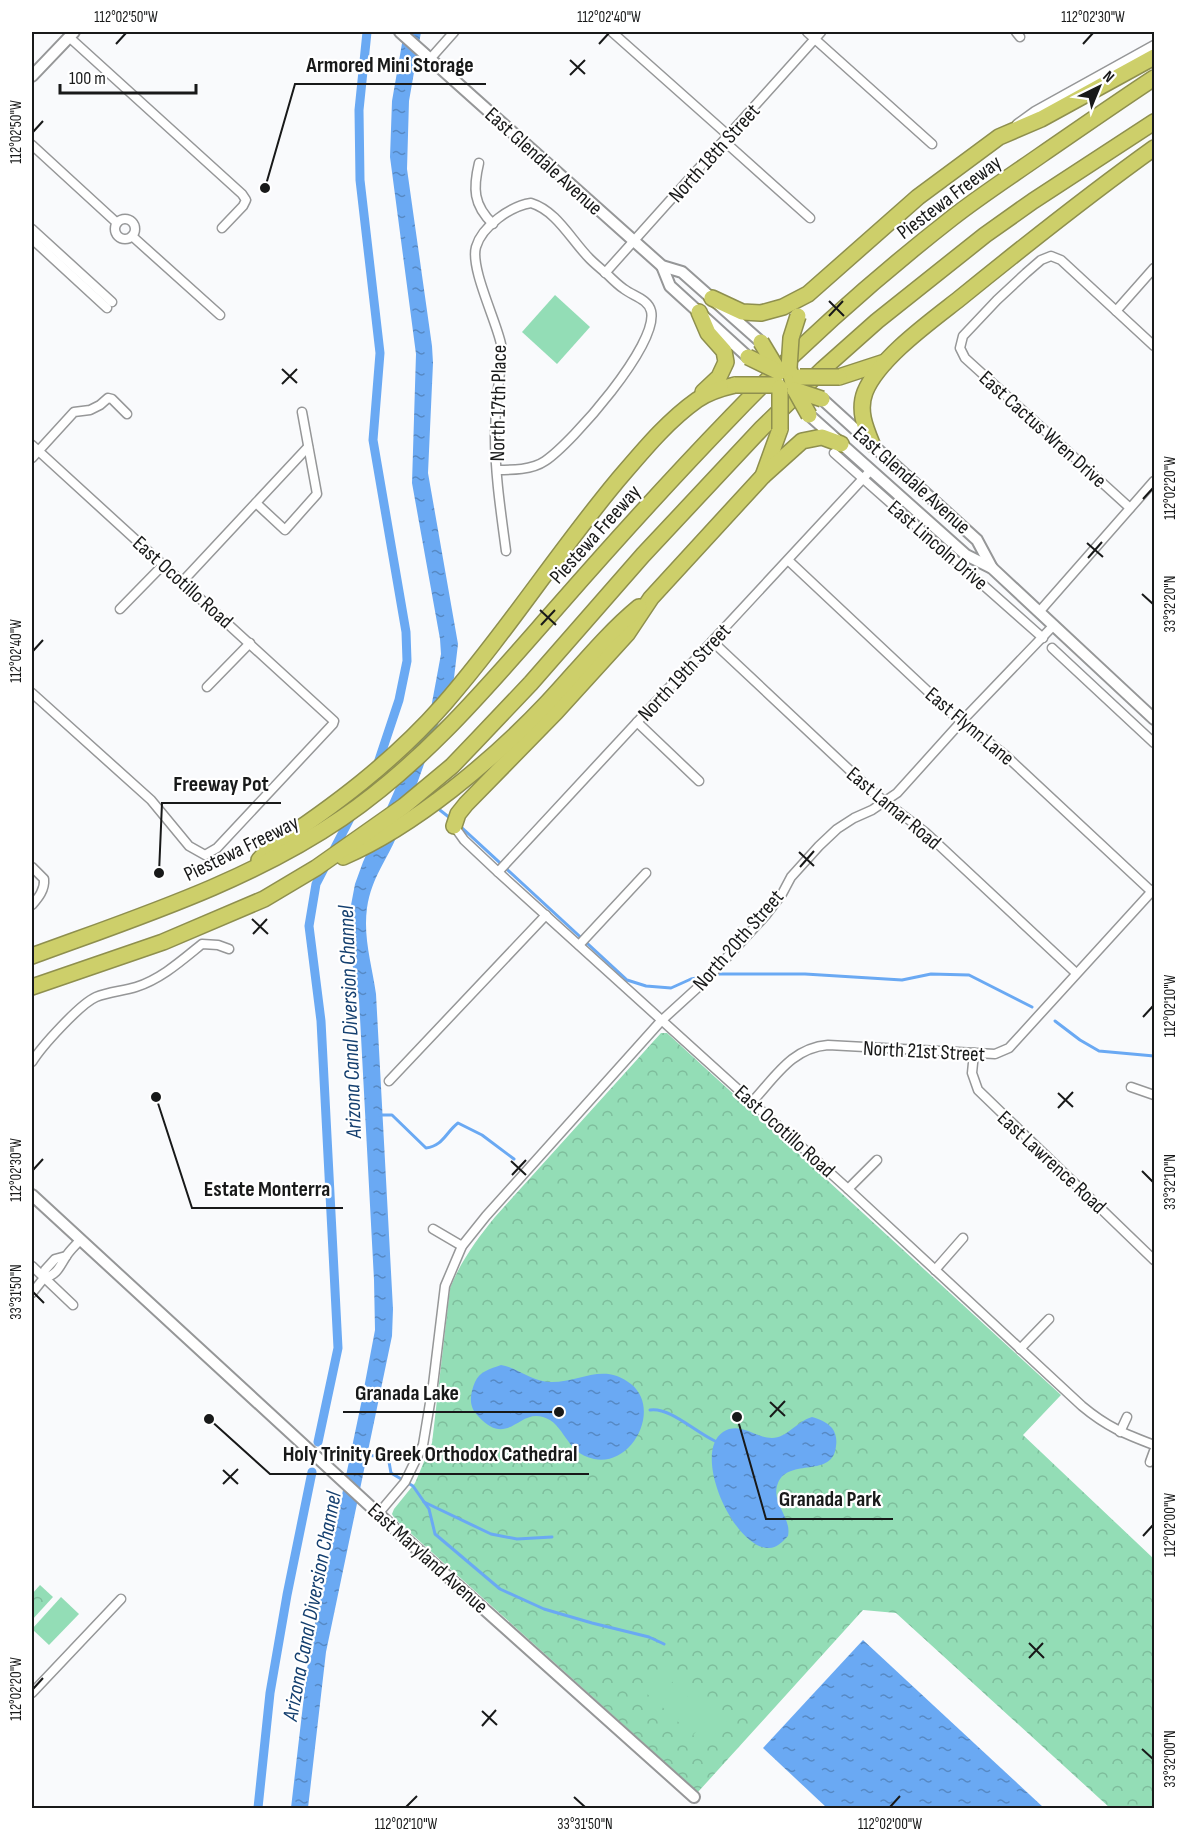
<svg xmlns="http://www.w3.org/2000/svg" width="1186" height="1840" viewBox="0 0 1186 1840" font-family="'Sofia Sans Condensed',sans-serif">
  <defs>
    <pattern id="park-crowns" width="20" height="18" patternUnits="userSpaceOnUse" patternTransform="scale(1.5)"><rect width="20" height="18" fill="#93ddb6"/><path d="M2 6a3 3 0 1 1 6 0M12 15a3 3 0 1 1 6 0" fill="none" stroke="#7ebd9c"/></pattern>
    <pattern id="water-ripples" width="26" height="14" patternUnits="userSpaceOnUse" patternTransform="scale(1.5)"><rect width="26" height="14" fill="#6aa9f3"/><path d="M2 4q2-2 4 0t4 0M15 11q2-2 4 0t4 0" fill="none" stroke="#5689c4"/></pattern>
  </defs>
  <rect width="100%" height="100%" fill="#f9fafc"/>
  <!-- park -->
  <g fill="url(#park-crowns)">
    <path d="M661 1033H667L1061 1395 1023 1435 1154 1559V1808H1110L896 1613 863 1610 698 1792 395 1519 392 1514 394 1509 415 1483 432 1443 450 1288C461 1261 477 1239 495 1217Z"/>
    <polygon points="40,1585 53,1597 32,1620 32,1594"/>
  </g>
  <!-- garden -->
  <g fill="#93ddb6">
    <polygon points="555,295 590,327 557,364 522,332"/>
    <polygon points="61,1597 79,1614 49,1645 32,1629"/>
    <polygon points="666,1666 677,1677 655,1701 644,1691"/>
    <polygon points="681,1680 693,1691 671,1715 660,1705"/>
    <polygon points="699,1696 711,1707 689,1731 677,1721"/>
    <polygon points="715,1711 727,1721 705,1745 693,1735"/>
  </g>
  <!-- water -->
  <g fill="url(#water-ripples)">
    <path d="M404 32H421L409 101 407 169 432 346 433 363 428 473 458 644 454 678C436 729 419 782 398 833 387 861 372 876 367 908 363 938 372 965 376 994L393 1309 392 1336 326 1652 308 1808H291L309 1653 361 1404 375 1330 374 1280 359 999 350 952 348 921 355 884 363 862 431 708 441 654 440 639 412 483 416 354 390 157 392 101Z"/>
    <path d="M501 1365C518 1368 534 1383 552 1382 580 1382 604 1362 631 1384 662 1409 632 1467 594 1459 565 1453 565 1423 543 1417 518 1409 508 1449 478 1416 468 1406 470 1394 475 1382 480 1371 490 1369 501 1365Z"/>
    <path d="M812 1417C819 1419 827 1422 832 1428 836 1433 837 1440 836 1446 833 1479 789 1457 778 1483 770 1502 792 1517 788 1536 782 1542 777 1548 769 1548 734 1549 691 1453 723 1432 740 1421 755 1438 772 1438 787 1438 797 1421 812 1417Z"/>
    <polygon points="863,1640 1044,1808 827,1808 763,1748"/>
  </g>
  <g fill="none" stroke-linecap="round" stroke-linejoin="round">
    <!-- stream -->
    <g stroke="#6aa9f3" stroke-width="3">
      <polyline points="436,807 450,818"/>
      <polyline points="460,826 627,980 646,986 671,988 691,979 708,976"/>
      <polyline points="714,974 805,974 902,980 931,974 969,975 1032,1007"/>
      <polyline points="1055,1021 1080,1040 1099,1051 1154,1056"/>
      <path d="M380 1115H392L426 1148C443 1146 446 1132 458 1123L482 1135 514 1159"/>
      <path d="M650 1410C670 1407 695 1432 715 1441"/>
      <polyline points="364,1455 376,1456 389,1462 391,1473 413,1486 429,1509 435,1534 500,1589 544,1609 592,1623 649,1637 664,1644"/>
      <polyline points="424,1502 491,1534 517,1539 552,1537"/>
    </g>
    <!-- canal -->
    <g stroke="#6aa9f3" stroke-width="9">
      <polyline points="367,32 359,110 360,180 380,353 373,440 406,632 407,661 399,700 377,766"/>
      <polyline points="318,1442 338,1348 321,1021 309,926 316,884 371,778"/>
      <polyline points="258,1808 270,1693 287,1595 312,1472"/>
    </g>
    <defs>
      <g id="minor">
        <polyline points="612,32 729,136"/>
        <polyline points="807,32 932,144"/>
        <polyline points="1016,32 1020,37"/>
        <polyline points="69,37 242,194 246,200 243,206 222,228"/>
        <polyline points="430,59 454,32"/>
        <polyline points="1017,124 1035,111 1154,45"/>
        <polyline points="724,141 810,218"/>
        <polyline points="32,145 117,223"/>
        <path d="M479 163C473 188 473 205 493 224"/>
        <circle cx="125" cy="229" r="10"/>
        <polyline points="32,229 112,302"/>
        <polyline points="132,236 220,315"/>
        <polyline points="32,239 107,308"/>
        <polyline points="605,273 821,32"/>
        <polyline points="1116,311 1154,268"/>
        <polyline points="32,445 334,721 333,724 217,848 205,855 189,846 151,800 32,693"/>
        <polyline points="834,453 1043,638"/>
        <polyline points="32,458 74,412 90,410 100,405 108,398 112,399 127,414"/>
        <path d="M497 470C512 470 532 470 545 461 572 443 659 344 651 311 648 299 633 296 624 289 618 285 612 279 607 274 601 269 595 264 590 259 571 240 557 211 531 203 511 206 482 226 476 247 470 268 496 320 501 344 503 359 499 375 498 390 496 405 495 421 495 436 495 474 501 513 506 551"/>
        <polyline points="256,503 285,530 317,494 302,412"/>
        <polyline points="1130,508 965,358 960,348 963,336 997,300 1026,273 1041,260 1051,256 1061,260 1154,346"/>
        <polyline points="789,561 952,714 1004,754 1152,892"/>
        <polyline points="182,582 308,447"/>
        <polyline points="120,609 164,564"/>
        <polyline points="1039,612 1154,481"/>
        <polyline points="713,642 874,793 925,832 1076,973"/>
        <polyline points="1052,648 1154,743"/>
        <polyline points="207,687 250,643"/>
        <polyline points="637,722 699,781"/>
        <path d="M454 826 464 840 498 872 848 1189 1082 1406C1107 1427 1125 1434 1154 1445"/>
        <path d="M32 867 44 879C45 890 38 898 32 905"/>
        <polyline points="498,872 870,471"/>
        <polyline points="579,945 646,873"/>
        <polyline points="974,1053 972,1073 978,1090 1154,1260"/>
        <path d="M32 1062C41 1047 80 1004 96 997 108 992 123 991 136 987 161 979 181 961 202 944L218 945 229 949"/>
        <polyline points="389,1081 546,915"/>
        <polyline points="1131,1087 1154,1095"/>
        <path d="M752 1102C776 1076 792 1048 828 1045L995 1054 1009 1048 1154 889"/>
        <polyline points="848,1189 877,1160"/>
        <polyline points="433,1229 462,1246"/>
        <polyline points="32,1266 73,1305"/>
        <polyline points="935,1270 963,1238"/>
        <path d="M44 1278C58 1275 60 1265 67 1255 71 1249 76 1245 80 1240"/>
        <polyline points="32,1293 44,1278 45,1270 55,1259 66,1256"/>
        <polyline points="1020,1349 1049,1319"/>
        <polyline points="1120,1432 1127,1417"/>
        <polyline points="1150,1462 1154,1451"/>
        <polyline points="378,1514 405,1482 423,1445 433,1385 445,1286 462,1246 486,1216 661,1021 706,980 766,915 782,894 791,877 819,846 837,829 854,818 872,810 897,793 961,722 1054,625"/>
        <polyline points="32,1693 121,1599"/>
      </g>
      <polyline id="tertiary" points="32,1195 408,1541 694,1797"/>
      <g id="secondary">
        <polyline points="400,32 662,266 682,272 761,342"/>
        <polyline points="32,76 74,32"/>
        <polyline points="662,266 670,286 748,357"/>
        <polyline points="822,399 977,540 992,568"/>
        <polyline points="809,415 966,555 992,568 1154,719"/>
      </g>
      <g id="motorway">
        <polyline points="712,298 742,312 761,313 783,307 808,294 918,197 999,137 1041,119 1154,57"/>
        <polyline points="699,312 708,333 724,351 726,362 719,377 703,392"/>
        <polyline points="789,368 795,390"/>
        <polyline points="839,377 885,362"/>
        <path d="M872 444C865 427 858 410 865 392 878 359 931 321 959 299 1023 247 1087 196 1154 148"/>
        <polyline points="763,476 780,429"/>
        <polyline points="454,826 458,814 466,804 556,712 627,634 651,598 763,476 802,441 822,437 841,444"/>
        <path d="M343 857C415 826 494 759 547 703 578 670 605 635 639 607"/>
        <path d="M259 860 269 849C333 807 393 762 444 704 506 633 557 553 617 481 642 452 666 422 697 400 708 392 722 388 735 385"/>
        <path d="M32 956C138 917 248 882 342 818 427 760 492 681 559 605 615 541 672 478 731 417 799 346 874 279 952 218 980 196 1011 176 1041 155 1079 129 1116 103 1154 78"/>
        <polyline points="32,987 163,942 264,899 316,868 404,806 452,766 475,742 531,683 643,555 762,428 823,369 877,321 985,235 1033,201 1154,122"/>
      </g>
    </defs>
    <!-- minor casing -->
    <use href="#minor" stroke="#969798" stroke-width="11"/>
    <!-- tertiary casing -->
    <use href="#tertiary" stroke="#969798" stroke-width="14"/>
    <!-- secondary casing -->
    <use href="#secondary" stroke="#969798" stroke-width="14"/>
    <!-- motorway casing -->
    <use href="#motorway" stroke="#8e8f4e" stroke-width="18"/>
    <!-- minor -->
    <use href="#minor" stroke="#fff" stroke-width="8"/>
    <!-- tertiary -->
    <use href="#tertiary" stroke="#fff" stroke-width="10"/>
    <!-- secondary -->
    <use href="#secondary" stroke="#fff" stroke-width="10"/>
    <!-- motorway -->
    <use href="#motorway" stroke="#cdcf6a" stroke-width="15"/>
    <defs>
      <g id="motorway-bridge">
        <polyline points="761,342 779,372"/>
        <polyline points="748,357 779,372"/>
        <polyline points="789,368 791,338 798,316"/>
        <polyline points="800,377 839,377"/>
        <polyline points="735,385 777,385"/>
        <polyline points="795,390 822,399"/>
        <polyline points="795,390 809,415"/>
        <polyline points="780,429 780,388"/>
      </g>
    </defs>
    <!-- motorway-bridge casing -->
    <use href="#motorway-bridge" stroke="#8e8f4e" stroke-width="18" stroke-linecap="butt"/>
    <!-- motorway-bridge -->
    <use href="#motorway-bridge" stroke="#cdcf6a" stroke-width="15"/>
  </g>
  <!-- ticks -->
  <path fill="none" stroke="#181919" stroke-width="2" d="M116 44 126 33M599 44 609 33M1083 44 1093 33M570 60 585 74M570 75 585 60M33 132 43 121M829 301 844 316M829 316 843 301M282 369 297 383M282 384 297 369M1143 499 1153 488M1087 543 1103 557M1088 558 1102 542M1142 594 1153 604M540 610 556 625M541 625 555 610M33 651 43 640M799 852 814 866M800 867 814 851M252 919 268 934M253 934 267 919M1143 1017 1153 1006M1058 1093 1073 1107M1058 1108 1073 1092M511 1161 526 1175M33 1170 43 1159M1142 1171 1153 1182M512 1175 526 1160M33 1292 44 1303M770 1402 785 1416M770 1417 785 1401M223 1470 238 1484M223 1484 238 1469M1143 1536 1153 1525M1029 1643 1044 1658M1029 1658 1043 1643M33 1689 43 1678M482 1711 497 1725M482 1726 496 1710M1142 1749 1153 1759M574 1797 585 1807M406 1807 417 1796M890 1807 900 1796"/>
  <g text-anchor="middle" stroke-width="4.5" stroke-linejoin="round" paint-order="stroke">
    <!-- street labels -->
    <g font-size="21" fill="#181919" stroke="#fff">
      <text transform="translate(714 153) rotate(-48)" y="7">North 18th Street</text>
      <text transform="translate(544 161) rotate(42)" y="7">East Glendale Avenue</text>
      <text transform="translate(949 197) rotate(-37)" y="7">Piestewa Freeway</text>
      <text transform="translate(498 403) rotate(-89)" y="7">North 17th Place</text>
      <text transform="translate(1043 429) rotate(42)" y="7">East Cactus Wren Drive</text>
      <text transform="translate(912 480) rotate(42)" y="7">East Glendale Avenue</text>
      <text transform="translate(595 534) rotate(-48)" y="7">Piestewa Freeway</text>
      <text transform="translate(938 545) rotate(41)" y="7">East Lincoln Drive</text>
      <text transform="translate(183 582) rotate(42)" y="7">East Ocotillo Road</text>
      <text transform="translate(684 672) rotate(-47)" y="7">North 19th Street</text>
      <text transform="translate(970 726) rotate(40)" y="7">East Flynn Lane</text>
      <text transform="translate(894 808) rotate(40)" y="7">East Lamar Road</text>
      <text transform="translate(241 848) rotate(-26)" y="7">Piestewa Freeway</text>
      <text transform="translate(738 940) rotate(-49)" y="7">North 20th Street</text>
      <text transform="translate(924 1051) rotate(3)" y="7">North 21st Street</text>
      <text transform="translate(785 1131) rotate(42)" y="7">East Ocotillo Road</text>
      <text transform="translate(1052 1162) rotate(43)" y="7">East Lawrence Road</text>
      <text transform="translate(428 1558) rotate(42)" y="7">East Maryland Avenue</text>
    </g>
    <!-- water labels -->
    <g font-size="22" font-style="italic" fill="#143f6f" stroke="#fff">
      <text transform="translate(349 1022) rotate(-92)" y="8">Arizona Canal Diversion Channel</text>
      <text transform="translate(311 1606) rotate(-79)" y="8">Arizona Canal Diversion Channel</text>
    </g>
  </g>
  <!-- callouts -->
  <path fill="none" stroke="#181919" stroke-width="2" d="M265 188L295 84H486M159 873L162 803H281M156 1097L192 1208H343M559 1412L470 1412H343M209 1419L270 1474H589M737 1417L766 1519H893"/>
  <g fill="#181919" stroke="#fff" stroke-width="2">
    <circle cx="265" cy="188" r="6"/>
    <circle cx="159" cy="873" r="6"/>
    <circle cx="156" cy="1097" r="6"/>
    <circle cx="559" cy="1412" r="6"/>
    <circle cx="209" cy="1419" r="6"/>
    <circle cx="737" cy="1417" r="6"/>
  </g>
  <g font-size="22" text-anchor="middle" font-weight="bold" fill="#181919" stroke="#fff" stroke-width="4.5" stroke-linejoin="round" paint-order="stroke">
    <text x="390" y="72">Armored Mini Storage</text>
    <text x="221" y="791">Freeway Pot</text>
    <text x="267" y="1196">Estate Monterra</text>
    <text x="407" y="1400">Granada Lake</text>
    <text x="430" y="1461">Holy Trinity Greek Orthodox Cathedral</text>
    <text x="830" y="1506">Granada Park</text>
  </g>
  <!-- border -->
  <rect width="1186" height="1840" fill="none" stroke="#ffffff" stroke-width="66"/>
  <!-- north arrow -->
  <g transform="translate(1099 87) rotate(43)" stroke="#ffffff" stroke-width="4.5" paint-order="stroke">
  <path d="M0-4.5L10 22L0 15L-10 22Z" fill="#181919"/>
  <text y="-9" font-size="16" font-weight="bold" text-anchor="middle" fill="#181919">N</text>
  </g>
  <!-- scale -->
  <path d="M60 84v9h136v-9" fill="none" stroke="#181919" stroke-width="3"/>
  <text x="69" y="84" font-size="18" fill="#181919" stroke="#ffffff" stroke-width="4.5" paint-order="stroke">100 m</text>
  <rect x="33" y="33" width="1120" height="1774" fill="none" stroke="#181919" stroke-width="2"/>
  <g font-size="15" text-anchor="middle" fill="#181919">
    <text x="126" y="22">112°02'50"W</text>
    <text x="609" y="22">112°02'40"W</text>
    <text x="1093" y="22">112°02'30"W</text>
    <text transform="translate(16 132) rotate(-90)" y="5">112°02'50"W</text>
    <text transform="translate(1170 488) rotate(-90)" y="5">112°02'20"W</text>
    <text transform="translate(1170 604) rotate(-90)" y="5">33°32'20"N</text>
    <text transform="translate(16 651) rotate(-90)" y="5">112°02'40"W</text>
    <text transform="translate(1170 1006) rotate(-90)" y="5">112°02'10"W</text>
    <text transform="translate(16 1170) rotate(-90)" y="5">112°02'30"W</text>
    <text transform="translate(1170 1182) rotate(-90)" y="5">33°32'10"N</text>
    <text transform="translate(16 1292) rotate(-90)" y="5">33°31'50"N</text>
    <text transform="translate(1170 1525) rotate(-90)" y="5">112°02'00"W</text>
    <text transform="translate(16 1689) rotate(-90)" y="5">112°02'20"W</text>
    <text transform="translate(1170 1759) rotate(-90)" y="5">33°32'00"N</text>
    <text x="406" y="1829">112°02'10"W</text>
    <text x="585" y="1829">33°31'50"N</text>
    <text x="890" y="1829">112°02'00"W</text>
  </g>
</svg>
